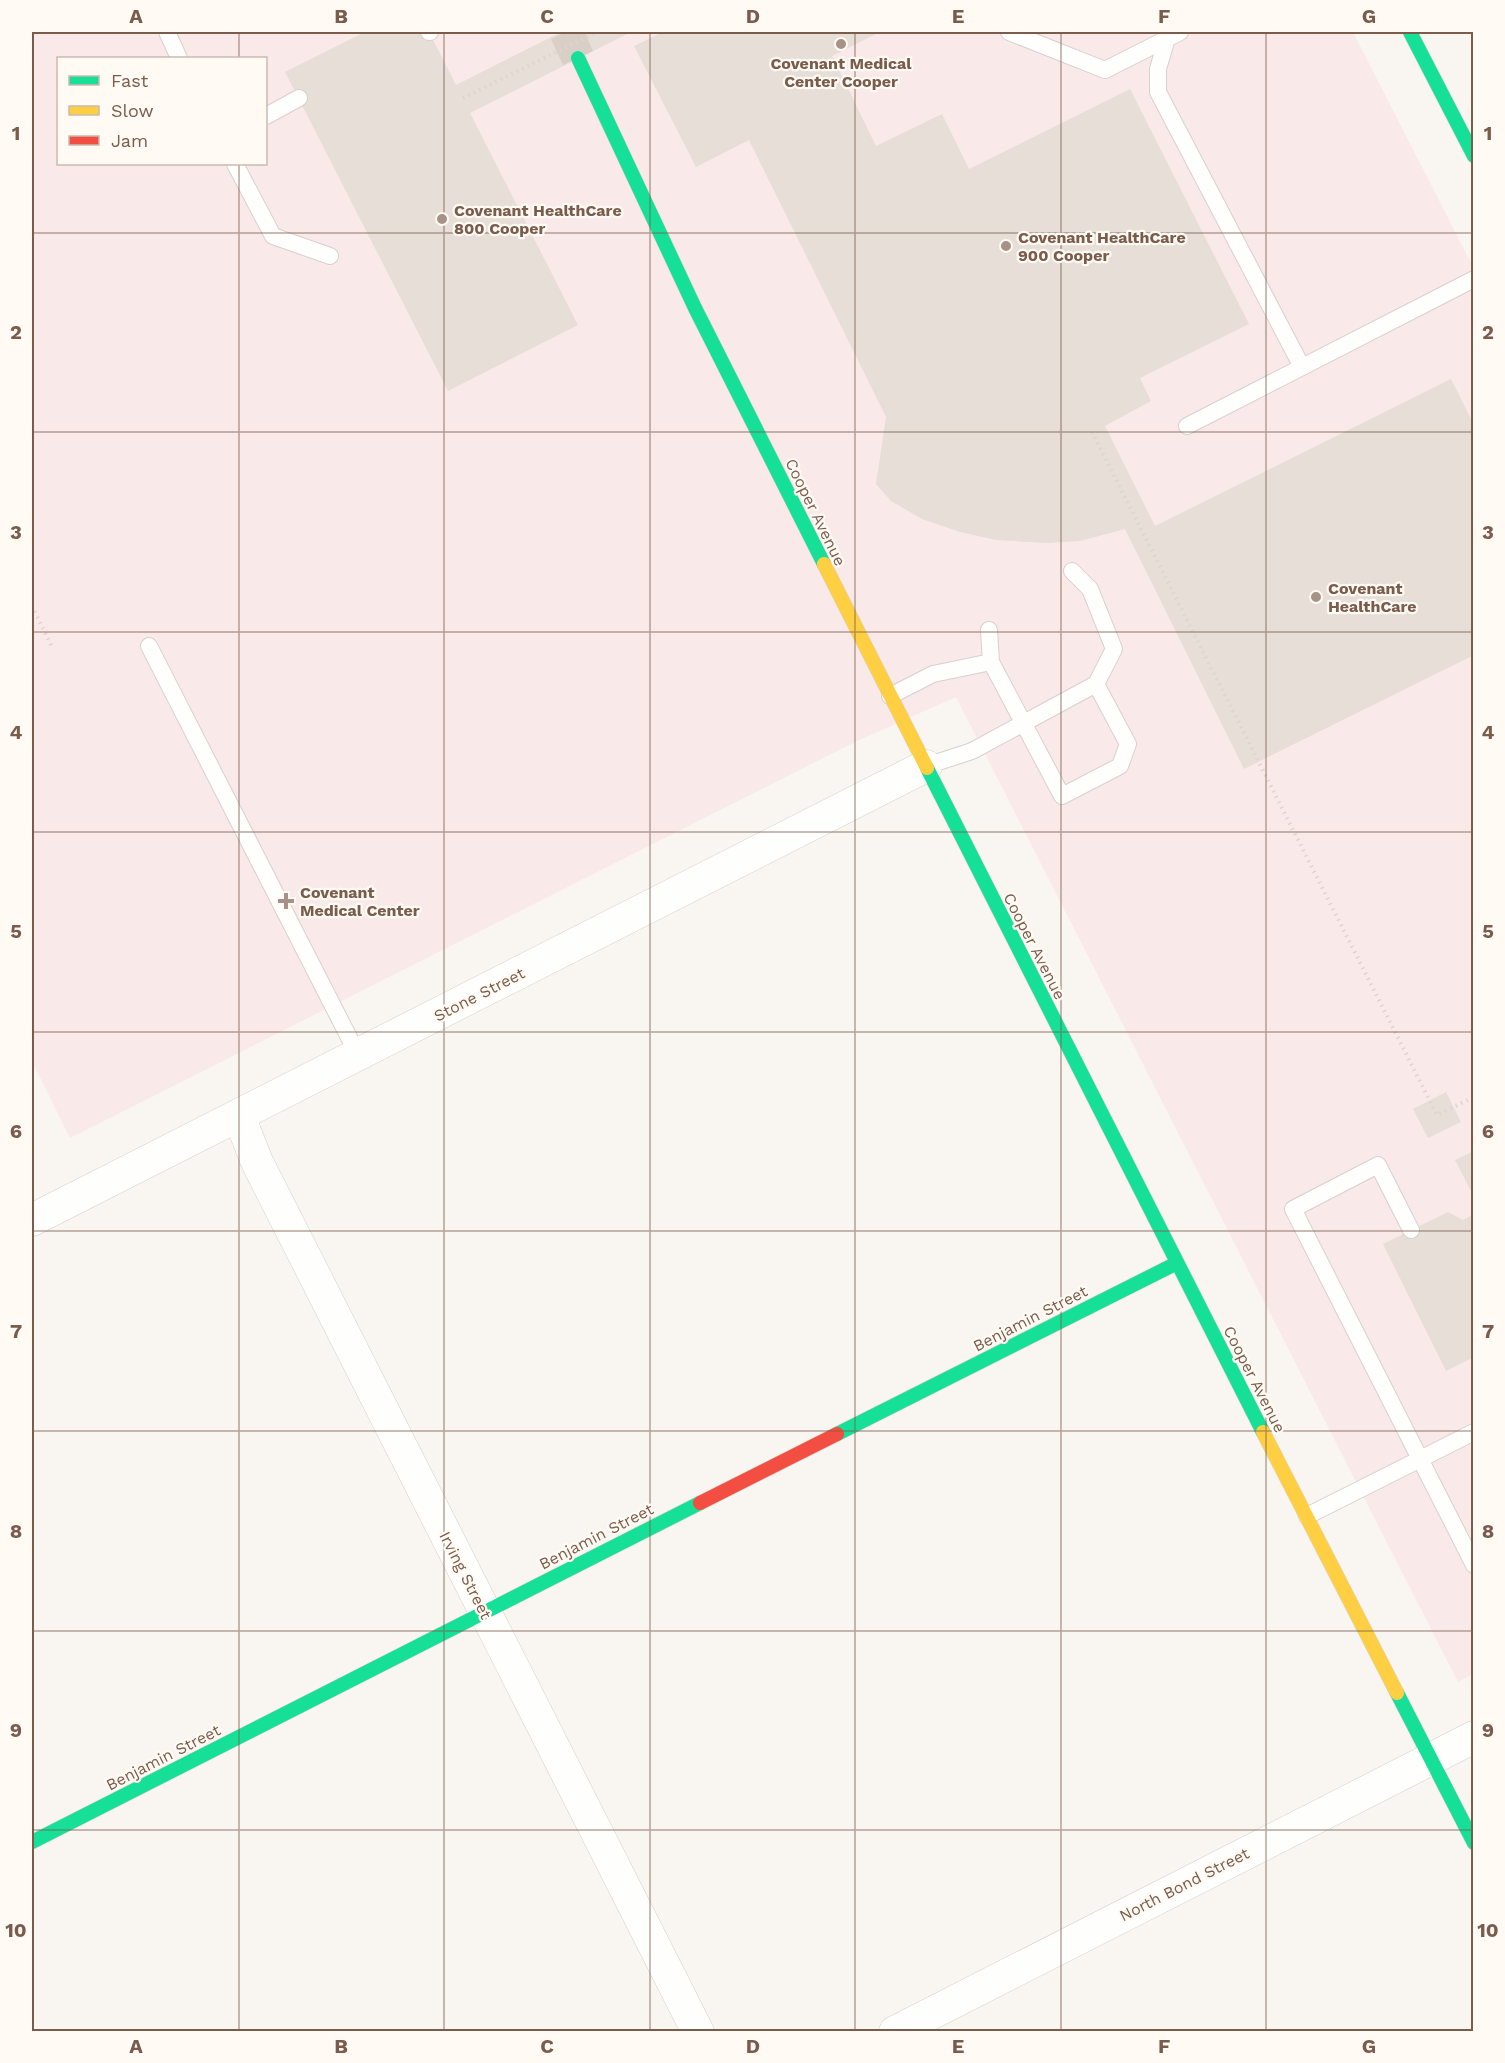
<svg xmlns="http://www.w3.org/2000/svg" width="1505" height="2063" viewBox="0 0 1505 2063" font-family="'Work Sans',sans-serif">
  <rect width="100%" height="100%" fill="#f9f5f0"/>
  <!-- medical -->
  <path fill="#fae9e9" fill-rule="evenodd" d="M32 32H1353L1473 267V1674L1458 1682 956 697 857 741 70 1138 32 1061ZM58 58H266V164H58Z"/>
  <!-- building -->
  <g fill="#e6ded7">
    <polygon points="365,32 429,32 456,85 561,32 631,32 470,113 578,325 448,391 285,72"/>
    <polygon points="663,32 880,32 832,56 876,146 942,114 969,169 1130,89 1249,324 1140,378 1151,401 1105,426 1155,526 1451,379 1474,425 1474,655 1244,769 1125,529 1080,541 1046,543 996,540 960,532 922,519 891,501 876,484 886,417 749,140 696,167 634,46"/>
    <polygon points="1446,1092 1461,1122 1428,1138 1413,1109"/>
    <polygon points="1474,1151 1474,1197 1455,1160"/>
    <polygon points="1448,1212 1463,1220 1474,1214 1474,1357 1446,1371 1383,1244"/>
  </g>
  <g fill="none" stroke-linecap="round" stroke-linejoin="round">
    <!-- secondary-tunnel -->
    <polyline stroke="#d9cfc7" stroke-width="33" stroke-dasharray="33 16" stroke-linecap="butt" points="566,32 578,58"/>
    <defs>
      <g id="lane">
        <polyline points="167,32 179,58"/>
        <polyline points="429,32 430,32"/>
        <polyline points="1009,32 1105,70 1180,32"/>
        <polyline points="1167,38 1158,69 1158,92 1302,367"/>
        <polyline points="266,116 299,98"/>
        <polyline points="235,164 273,236 330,256"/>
        <polyline points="1187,426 1474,279"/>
        <polyline points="1072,571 1090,589 1114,649 1096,684"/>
        <polyline points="149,646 358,1055"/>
        <polyline points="890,696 933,674 991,662"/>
        <polyline points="926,766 972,751 1096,684 1128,744 1120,766 1062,796 991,662 989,630"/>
        <polyline points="1411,1230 1378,1165 1293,1209 1474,1565"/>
        <polyline points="1307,1516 1474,1432"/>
      </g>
      <g id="street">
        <polyline points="239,1116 257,1162 698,2032"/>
        <polyline points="32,1220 926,766"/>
        <polyline points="895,2032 1474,1737"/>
      </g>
      <g id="fast">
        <polyline points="1410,32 1474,156"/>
        <polyline points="578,58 695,308 824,564"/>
        <polyline points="927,768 1263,1432"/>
        <polyline points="837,1434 1177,1263"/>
        <polyline points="1397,1693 1474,1843"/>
        <polyline points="32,1842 700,1503"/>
      </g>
      <g id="slow">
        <polyline points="824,564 927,768"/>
        <polyline points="1263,1432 1397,1693"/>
      </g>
      <polyline id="jam" points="700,1503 837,1434"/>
    </defs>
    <!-- lane casing -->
    <use href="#lane" stroke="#d7d1cb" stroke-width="18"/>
    <!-- street casing -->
    <use href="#street" stroke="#d7d1cb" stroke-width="33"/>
    <!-- fast casing -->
    <use href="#fast" stroke="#d9d2cb" stroke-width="15"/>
    <!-- slow casing -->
    <use href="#slow" stroke="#d9d2cb" stroke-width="15"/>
    <!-- jam casing -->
    <use href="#jam" stroke="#d9d2cb" stroke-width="15"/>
    <!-- path -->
    <g stroke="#dcd5d0" stroke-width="4" stroke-dasharray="1.5 4.5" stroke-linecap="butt">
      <polyline points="1092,432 1437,1115 1474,1097"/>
      <polyline points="32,606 53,649"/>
    </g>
    <!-- lane -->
    <use href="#lane" stroke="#fefefd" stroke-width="16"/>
    <!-- street -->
    <use href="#street" stroke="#fefefd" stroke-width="32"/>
    <!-- fast -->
    <use href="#fast" stroke="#16e098" stroke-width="14"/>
    <!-- slow -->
    <use href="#slow" stroke="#ffcf43" stroke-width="14"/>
    <!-- jam -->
    <use href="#jam" stroke="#f24e42" stroke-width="14"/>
    <!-- path-bridge -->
    <polyline stroke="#dcd5d0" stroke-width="4" stroke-dasharray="1.5 4.5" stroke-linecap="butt" points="463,98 597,32"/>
  </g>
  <!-- grid -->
  <path fill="none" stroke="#7a5c4d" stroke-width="1.5" stroke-opacity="0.55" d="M239 32V58M444 32V2032M650 32V2032M855 32V2032M1061 32V2032M1266 32V2032M239 164V2032M32 233H1474M32 432H1474M32 632H1474M32 832H1474M32 1032H1474M32 1231H1474M32 1431H1474M32 1631H1474M32 1830H1474"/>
  <!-- markers -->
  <g fill="#a69286" stroke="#fffaf3" stroke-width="2">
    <circle cx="841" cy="44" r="6"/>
    <circle cx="442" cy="219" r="6"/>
    <circle cx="1006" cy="246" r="6"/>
    <circle cx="1316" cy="597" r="6"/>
    <path d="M283 892h6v6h6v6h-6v6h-6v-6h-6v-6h6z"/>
  </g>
  <g text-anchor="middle" stroke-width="4.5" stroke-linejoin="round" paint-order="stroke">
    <!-- poi labels -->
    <g font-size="16" font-weight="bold" fill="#7a5c4d" stroke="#fffaf3" text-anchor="start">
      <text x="841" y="69" text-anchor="middle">Covenant Medical<tspan x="841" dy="18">Center Cooper</tspan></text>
      <text x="454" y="216">Covenant HealthCare<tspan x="454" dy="18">800 Cooper</tspan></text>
      <text x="1018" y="243">Covenant HealthCare<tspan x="1018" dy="18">900 Cooper</tspan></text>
      <text x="1328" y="594">Covenant<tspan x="1328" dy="18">HealthCare</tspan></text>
      <text x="300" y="898">Covenant<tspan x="300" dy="18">Medical Center</tspan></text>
    </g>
    <!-- street labels -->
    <g font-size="16" fill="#7a5c4d" stroke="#fffaf3">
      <text transform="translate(816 512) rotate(64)" y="6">Cooper Avenue</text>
      <text transform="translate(1035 946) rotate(63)" y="6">Cooper Avenue</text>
      <text transform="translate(479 994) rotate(-27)" y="6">Stone Street</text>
      <text transform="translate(1030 1318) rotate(-27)" y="6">Benjamin Street</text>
      <text transform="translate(1255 1379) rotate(63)" y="6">Cooper Avenue</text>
      <text transform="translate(596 1536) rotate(-27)" y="6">Benjamin Street</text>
      <text transform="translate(466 1575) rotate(63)" y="6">Irving Street</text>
      <text transform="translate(163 1757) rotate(-27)" y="6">Benjamin Street</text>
      <text transform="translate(1184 1884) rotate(-27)" y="6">North Bond Street</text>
    </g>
  </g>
  <!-- border -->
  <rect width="1505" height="2063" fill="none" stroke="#fffaf3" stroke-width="66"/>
  <!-- legend -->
  <rect x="57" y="57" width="210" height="108" fill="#fffaf3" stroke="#cabbb1" stroke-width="1.5"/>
  <rect x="69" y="76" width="30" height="9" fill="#16e098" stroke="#cabbb1" stroke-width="1.5"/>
  <text x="111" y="87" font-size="18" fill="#7a5c4d">Fast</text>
  <rect x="69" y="106" width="30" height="9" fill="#ffcf43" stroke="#cabbb1" stroke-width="1.5"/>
  <text x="111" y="117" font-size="18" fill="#7a5c4d">Slow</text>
  <rect x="69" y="136" width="30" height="9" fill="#f24e42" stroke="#cabbb1" stroke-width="1.5"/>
  <text x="111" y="147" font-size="18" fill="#7a5c4d">Jam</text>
  <rect x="33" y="33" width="1439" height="1997" fill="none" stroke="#7a5c4d" stroke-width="2"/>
  <g font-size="20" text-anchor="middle" font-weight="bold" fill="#7a5c4d">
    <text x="136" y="23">A</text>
    <text x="341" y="23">B</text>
    <text x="547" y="23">C</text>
    <text x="753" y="23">D</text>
    <text x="958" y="23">E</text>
    <text x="1164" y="23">F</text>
    <text x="1369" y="23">G</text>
    <text x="16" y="140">1</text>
    <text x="1488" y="140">1</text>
    <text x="16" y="339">2</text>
    <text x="1488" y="339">2</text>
    <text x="16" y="539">3</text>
    <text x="1488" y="539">3</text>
    <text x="16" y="739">4</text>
    <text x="1488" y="739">4</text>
    <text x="16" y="938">5</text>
    <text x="1488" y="938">5</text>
    <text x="16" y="1138">6</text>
    <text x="1488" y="1138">6</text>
    <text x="16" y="1338">7</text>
    <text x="1488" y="1338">7</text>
    <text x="16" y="1538">8</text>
    <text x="1488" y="1538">8</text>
    <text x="16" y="1737">9</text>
    <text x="1488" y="1737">9</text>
    <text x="16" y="1937">10</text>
    <text x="1488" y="1937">10</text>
    <text x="136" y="2053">A</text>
    <text x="341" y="2053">B</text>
    <text x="547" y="2053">C</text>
    <text x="753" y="2053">D</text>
    <text x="958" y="2053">E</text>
    <text x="1164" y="2053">F</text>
    <text x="1369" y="2053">G</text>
  </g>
</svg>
